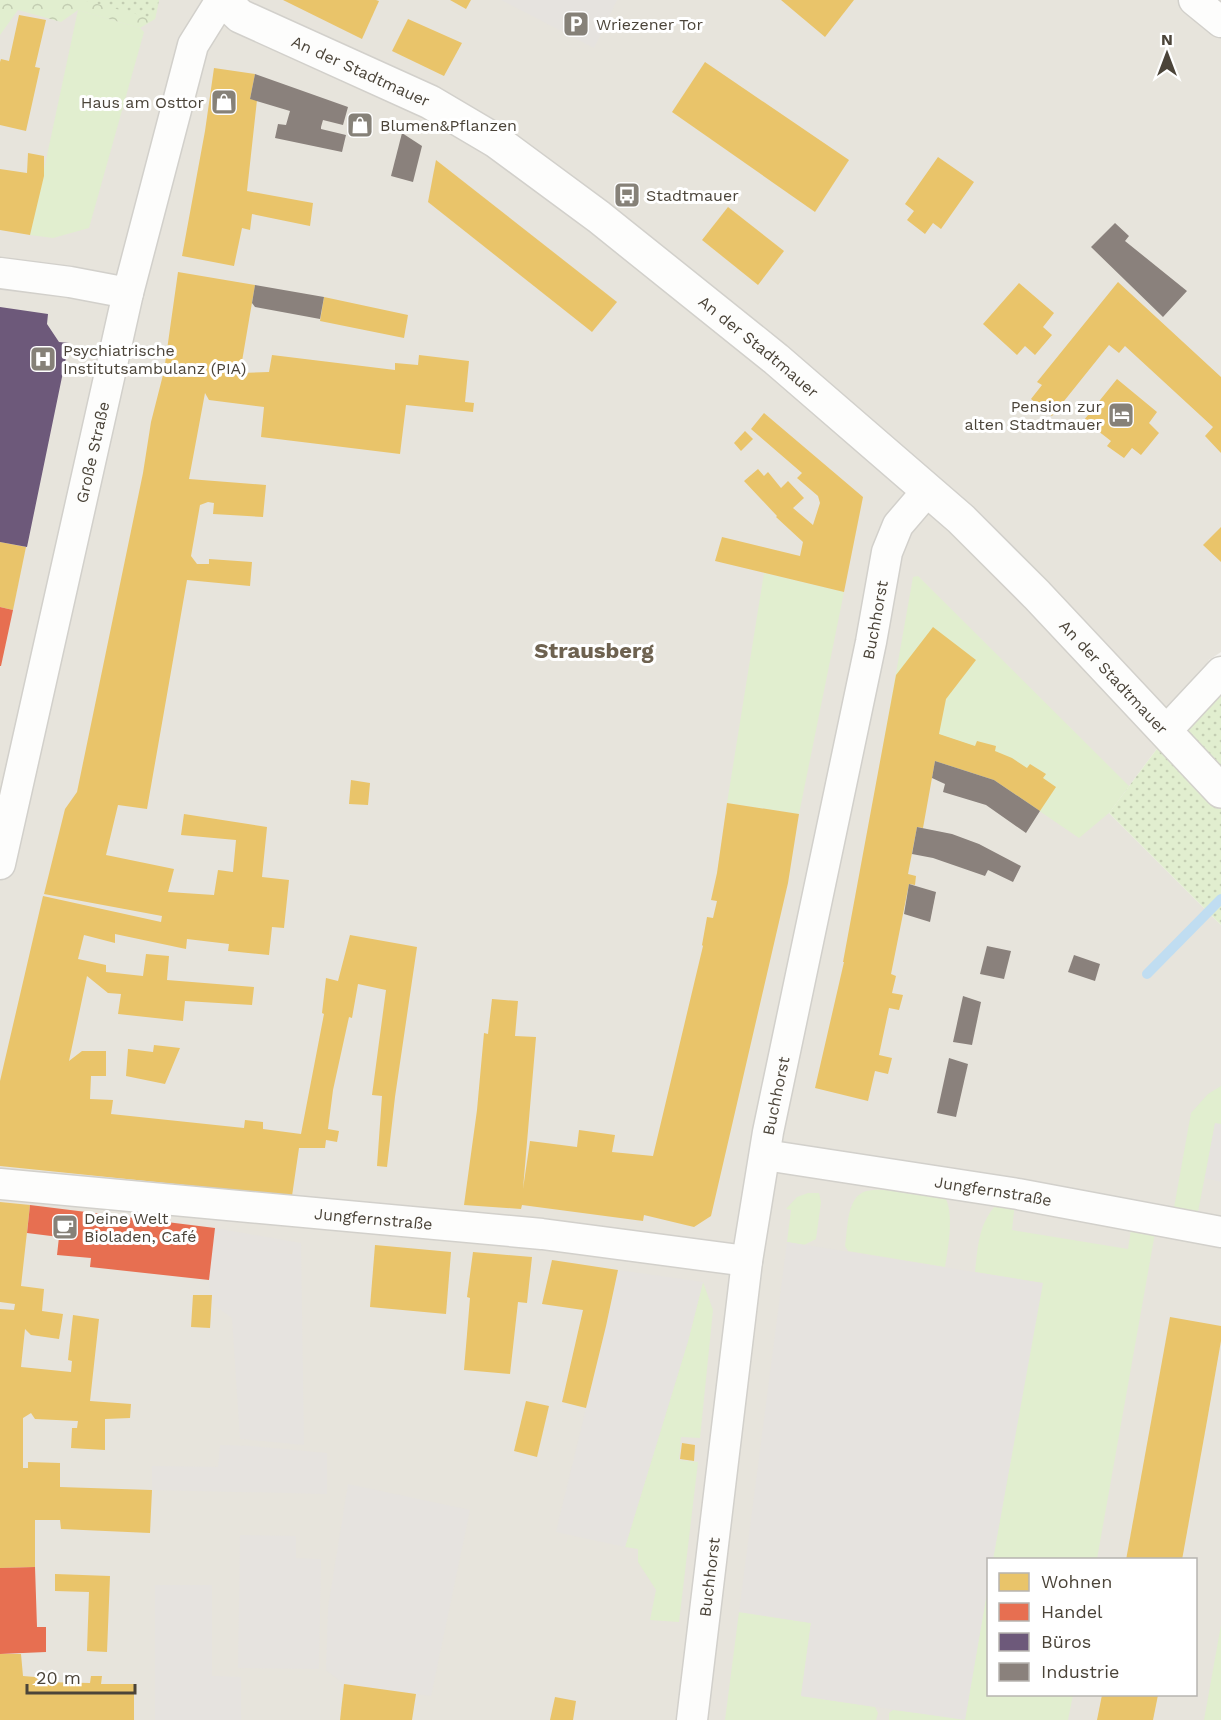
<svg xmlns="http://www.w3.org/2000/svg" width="1221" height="1720" viewBox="0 0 1221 1720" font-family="'Work Sans',sans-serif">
  <defs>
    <pattern id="forest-crowns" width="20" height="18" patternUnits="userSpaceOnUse" patternTransform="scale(1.5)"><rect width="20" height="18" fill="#e1eecf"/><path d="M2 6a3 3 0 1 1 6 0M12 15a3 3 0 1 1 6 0" fill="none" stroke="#c3cdb2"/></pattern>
    <pattern id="park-dots" width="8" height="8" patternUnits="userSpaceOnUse" patternTransform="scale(1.5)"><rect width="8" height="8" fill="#e1eecf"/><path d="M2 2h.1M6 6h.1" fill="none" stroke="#c3cdb2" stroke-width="1.8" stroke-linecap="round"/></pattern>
  </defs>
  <rect width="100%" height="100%" fill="#f4f2ee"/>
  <!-- residential -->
  <path fill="#e7e4dc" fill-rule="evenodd" d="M0 0H1221V652L1209 660 1165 738 1109 813 1221 925V1720H0ZM988 1560H1196V1694H988Z"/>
  <!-- green -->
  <g fill="#e1eecf">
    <polygon points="78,10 140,28 144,32 89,228 53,238 30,235"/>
    <polygon points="764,573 844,592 799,814 727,803"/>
    <polygon points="918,576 1129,786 1109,813 1079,838 994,780 935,761 882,752 913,577"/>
    <polygon points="1221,1086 1221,1124 1215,1124 1197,1217 1173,1213 1191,1113 1208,1094"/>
    <path d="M895 1190 944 1196C955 1211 948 1249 945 1267L848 1251 845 1246C848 1229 846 1197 866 1191 875 1189 886 1190 895 1190Z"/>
    <polygon points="808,1193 819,1193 821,1202 816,1239 804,1245 787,1242 791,1210 786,1209 797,1197"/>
    <path d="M1015 1202 1012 1230 1128 1249 1131 1230 1155 1233 1097 1559H993L1042 1283 975 1272C978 1247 978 1225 996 1205Z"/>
    <polygon points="703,1282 713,1310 700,1438 681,1437 679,1460 698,1462 679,1622 650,1620 656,1590 638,1562 638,1549 625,1547 688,1341"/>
    <polygon points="988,1586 988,1694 1073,1695 1068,1720 889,1720 889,1713 893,1710 965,1719"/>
    <polygon points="739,1612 811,1623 801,1696 875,1707 878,1713 876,1720 725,1720"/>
    <polygon points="1221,1625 1221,1720 1204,1720"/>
  </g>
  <!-- forest -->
  <polygon fill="url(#forest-crowns)" points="0,0 159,0 155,19 140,28 78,10 61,22 18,10 0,35"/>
  <!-- park -->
  <g fill="url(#park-dots)">
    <polygon points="82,0 159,0 155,19"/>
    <polygon points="1221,696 1221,925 1109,813 1165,738"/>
  </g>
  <!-- parking -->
  <g fill="#e6e3df">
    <polygon points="501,0 617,0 594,48"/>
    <polygon points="1215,1123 1221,1124 1221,1182 1205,1178"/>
    <polygon points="215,1228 301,1243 304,1445 240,1439 232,1318 211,1303 209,1280"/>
    <polygon points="787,1242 1043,1283 993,1559 988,1560 988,1586 965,1720 801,1696 811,1623 739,1612"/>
    <polygon points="618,1270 703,1282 688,1341 625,1547 556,1532 606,1326"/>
    <polygon points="220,1445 251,1446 327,1453 327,1494 152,1490 152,1466 218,1467"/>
    <polygon points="348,1484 470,1510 431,1696 344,1684 326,1670 328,1608"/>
    <polygon points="240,1535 296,1536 296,1558 321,1559 319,1669 238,1668"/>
    <polygon points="155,1585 212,1585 212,1676 241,1677 241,1720 155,1720"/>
  </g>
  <!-- homes -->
  <g fill="#e9c46a">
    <polygon points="283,0 376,0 379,1 362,39"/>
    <polygon points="450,0 471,0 466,9"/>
    <polygon points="781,0 854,0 825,37"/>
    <polygon points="19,15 46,20 35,67 40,68 26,131 0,125 0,62 1,59 9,61"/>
    <polygon points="408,19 462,43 444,76 392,51"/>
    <polygon points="705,62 849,160 815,212 672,112"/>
    <polygon points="214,68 255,74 250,99 257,100 247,191 313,203 310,226 252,214 250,230 242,228 234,266 182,256 205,131"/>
    <polygon points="28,153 44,156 44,176 30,235 0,230 0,169 27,173"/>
    <polygon points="938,157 974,182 941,229 933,223 925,234 907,220 914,211 905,204"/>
    <polygon points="436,160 617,302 592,332 428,202"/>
    <polygon points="728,207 784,251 758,285 702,240"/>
    <polygon points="178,272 255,285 240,373 269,372 272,355 395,370 395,363 418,365 419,355 469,361 465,402 474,403 473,412 406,405 400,454 261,437 264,407 209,400 205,393 189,479 266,485 263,517 213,514 214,503 208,502 200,505 191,556 197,564 209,564 209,559 252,562 250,586 187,580 147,809 118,805 106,855 174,869 168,892 214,895 218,870 233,872 236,840 181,835 184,814 267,827 262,877 289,880 284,928 272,927 269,955 228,951 229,944 187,939 186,949 115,934 115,943 84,935 78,959 106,965 106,972 143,976 146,954 169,956 167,980 254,987 252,1005 185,1001 183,1021 118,1014 121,994 108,993 87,976 69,1061 82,1051 106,1051 106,1076 91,1076 90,1099 113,1100 111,1114 244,1128 245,1120 263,1122 263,1129 301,1134 324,1014 322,1013 326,978 338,981 350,935 417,947 395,1097 387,1167 377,1166 382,1096 372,1095 386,990 358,984 352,1018 349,1017 333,1090 328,1129 339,1131 337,1142 326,1140 325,1148 299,1148 292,1196 0,1166 0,1081 43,896 161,922 162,916 44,894 65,809 77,792 143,473 151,422 164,371"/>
    <polygon points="1118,282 1221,377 1221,453 1205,436 1213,427 1125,346 1119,353 1109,345 1052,416 1031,399 1042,385 1037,382"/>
    <polygon points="1019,283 1054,313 1043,327 1052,335 1035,355 1025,346 1017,355 983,324"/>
    <polygon points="324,297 408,315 404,338 320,321"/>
    <polygon points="1117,379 1157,412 1149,423 1159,433 1141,455 1132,448 1124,458 1107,446 1111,441 1084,420"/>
    <polygon points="764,413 863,497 844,592 715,561 722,537 800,556 803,542 776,517 777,516 744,481 758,469 764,476 768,472 781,488 788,481 804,498 793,508 813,525 820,503 818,496 797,478 802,473 751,429"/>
    <polygon points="745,431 753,439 741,451 734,443"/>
    <polygon points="1221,527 1221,562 1203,545"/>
    <polygon points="0,542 26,547 13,610 0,607"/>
    <polygon points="933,627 976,660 946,699 939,734 975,746 977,741 996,746 995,751 1012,758 1027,768 1030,764 1046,774 1043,778 1056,787 1040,811 994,780 935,761 923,828 917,827 908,874 916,876 915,885 909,884 891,974 896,976 892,993 903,995 899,1010 889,1008 879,1055 892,1058 888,1074 875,1071 868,1101 815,1088 844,962 843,962 896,675"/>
    <polygon points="351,780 370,783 368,805 349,804"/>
    <polygon points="727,803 799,814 788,883 711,1216 694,1227 644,1215 643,1221 522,1205 521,1209 464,1205 477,1110 484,1033 488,1034 492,999 518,1001 515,1036 536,1037 523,1189 530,1141 577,1147 579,1130 615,1135 612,1152 653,1156 703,946 702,945 707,917 713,918 717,901 711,900 717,873"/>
    <polygon points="154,1045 180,1048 165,1084 126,1076 128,1049 153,1052"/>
    <polygon points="0,1202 30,1205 21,1286 44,1289 42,1311 63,1314 59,1339 31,1335 25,1329 21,1367 71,1372 72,1361 68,1360 73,1315 99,1319 90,1401 131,1404 130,1418 105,1419 105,1450 71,1448 72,1428 77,1428 78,1421 35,1419 31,1413 23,1418 23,1468 28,1468 28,1462 60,1463 60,1487 152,1490 150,1533 61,1529 60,1520 35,1520 35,1567 0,1568 0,1309 14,1310 15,1304 0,1302"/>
    <polygon points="375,1245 451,1252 446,1314 370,1307"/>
    <polygon points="473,1252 532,1257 527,1303 518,1302 510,1374 464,1370 470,1298 467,1297"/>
    <polygon points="552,1260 618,1270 606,1326 586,1408 562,1402 583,1310 542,1304"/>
    <polygon points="193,1295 212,1295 210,1328 191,1327"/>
    <polygon points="1170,1317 1221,1326 1221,1341 1207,1421 1182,1560 1126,1560"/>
    <polygon points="526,1401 549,1406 537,1457 514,1451"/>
    <polygon points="682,1443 695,1445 694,1461 680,1459"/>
    <polygon points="55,1574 110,1576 107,1652 87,1651 89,1592 55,1591"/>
    <polygon points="0,1654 21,1654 23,1676 35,1677 41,1682 90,1683 91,1676 102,1676 101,1684 134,1684 134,1720 0,1720"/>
    <polygon points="344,1684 416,1694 412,1720 340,1720"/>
    <polygon points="1102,1695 1158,1695 1153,1720 1097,1720"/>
    <polygon points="555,1697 576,1701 573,1720 550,1720"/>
  </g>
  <!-- shops -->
  <g fill="#e76f51">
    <polygon points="0,607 13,610 1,666 0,666"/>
    <polygon points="30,1205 215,1228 209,1280 90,1267 91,1258 57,1255 59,1237 27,1233"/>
    <polygon points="35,1567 37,1627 46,1627 46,1652 0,1654 0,1568"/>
  </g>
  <!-- offices -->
  <polygon fill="#6d597a" points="0,307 48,314 47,324 59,342 69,343 27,547 0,542"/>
  <!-- industry -->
  <g fill="#8a817c">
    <polygon points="255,74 348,107 343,125 323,120 321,127 321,129 346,135 342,152 275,138 278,124 286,125 290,111 250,99"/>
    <polygon points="402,133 422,146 413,182 391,176"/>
    <polygon points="1115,223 1129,236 1125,241 1187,291 1163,317 1091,247"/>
    <polygon points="255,285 324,297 320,319 255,307 252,303"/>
    <polygon points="935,761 994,780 1040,811 1026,833 986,805 943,792 945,784 932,778"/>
    <polygon points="917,827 952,834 979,844 1021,866 1013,882 988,870 985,876 933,858 912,854"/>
    <polygon points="909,884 936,892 930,922 904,914"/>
    <polygon points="987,946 1011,951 1004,979 980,974"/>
    <polygon points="1074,955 1100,964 1095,981 1068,972"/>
    <polygon points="963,996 981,1002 972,1045 953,1042"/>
    <polygon points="949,1058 968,1064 956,1117 937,1113"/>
  </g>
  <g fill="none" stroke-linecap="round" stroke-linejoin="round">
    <!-- stream -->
    <polyline stroke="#c0ddf1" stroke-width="10" points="1147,974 1221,899"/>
    <defs>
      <g id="minor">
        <polyline points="1194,0 1221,22"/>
        <polyline points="0,273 70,282 128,293"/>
        <polyline points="1165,732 1221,672"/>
        <path id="s1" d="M0 864 128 293 193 45 221 0"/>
        <path id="s2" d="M765 1155 1018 1194 1221 1232"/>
        <path id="s3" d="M0 1184 542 1234 747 1261"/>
        <path id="s4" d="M692 1720 747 1261 768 1132 871 642 887 552 898 525 928 490"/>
      </g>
      <g id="tertiary">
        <path id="s5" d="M223 0 240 16 430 102 496 141 599 217 776 359 961 519 1037 595 1221 791"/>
      </g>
    </defs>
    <!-- minor casing -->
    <use href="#minor" stroke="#d2d0cb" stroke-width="33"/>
    <!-- tertiary casing -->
    <use href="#tertiary" stroke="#d2d0cb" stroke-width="36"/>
    <!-- minor -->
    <use href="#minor" stroke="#fdfdfc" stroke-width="30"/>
    <!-- tertiary -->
    <use href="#tertiary" stroke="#fdfdfc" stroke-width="33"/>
  </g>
  <!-- icons -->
  <defs>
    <symbol id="parking-square" viewBox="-11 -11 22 22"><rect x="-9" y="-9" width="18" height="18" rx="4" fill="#868178" stroke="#fff"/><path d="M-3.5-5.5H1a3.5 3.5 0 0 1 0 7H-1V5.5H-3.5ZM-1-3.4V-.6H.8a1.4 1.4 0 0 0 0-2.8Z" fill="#fff"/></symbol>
    <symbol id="shop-square" viewBox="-11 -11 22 22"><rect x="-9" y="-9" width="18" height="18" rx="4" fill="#868178" stroke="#fff"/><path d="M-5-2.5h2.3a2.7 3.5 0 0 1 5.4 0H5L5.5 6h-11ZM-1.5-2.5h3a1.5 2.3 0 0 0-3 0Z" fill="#fff"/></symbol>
    <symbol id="bus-square" viewBox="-11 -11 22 22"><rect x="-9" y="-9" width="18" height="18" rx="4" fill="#868178" stroke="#fff"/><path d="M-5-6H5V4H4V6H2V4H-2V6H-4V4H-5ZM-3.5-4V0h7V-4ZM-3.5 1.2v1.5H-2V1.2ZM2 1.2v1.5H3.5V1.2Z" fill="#fff"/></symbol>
    <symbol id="hospital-square" viewBox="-11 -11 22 22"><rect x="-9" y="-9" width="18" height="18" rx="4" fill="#868178" stroke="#fff"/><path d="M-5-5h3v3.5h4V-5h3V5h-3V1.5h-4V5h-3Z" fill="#fff"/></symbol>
    <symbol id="hotel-square" viewBox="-11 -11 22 22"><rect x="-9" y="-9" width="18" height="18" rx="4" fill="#868178" stroke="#fff"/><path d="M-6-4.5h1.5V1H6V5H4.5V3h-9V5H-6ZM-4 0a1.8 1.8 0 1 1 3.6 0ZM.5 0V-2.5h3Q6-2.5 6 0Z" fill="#fff"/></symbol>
    <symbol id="cafe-square" viewBox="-11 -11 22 22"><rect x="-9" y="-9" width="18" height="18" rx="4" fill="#868178" stroke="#fff"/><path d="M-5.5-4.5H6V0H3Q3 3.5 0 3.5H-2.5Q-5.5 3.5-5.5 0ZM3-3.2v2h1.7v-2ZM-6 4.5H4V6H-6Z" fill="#fff"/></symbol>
  </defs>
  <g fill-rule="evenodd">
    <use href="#parking-square" x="561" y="9" width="30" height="30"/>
    <use href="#shop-square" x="209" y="87" width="30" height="30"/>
    <use href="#shop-square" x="345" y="110" width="30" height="30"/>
    <use href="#bus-square" x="612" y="180" width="30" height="30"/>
    <use href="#hospital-square" x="28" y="344" width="30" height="30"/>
    <use href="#hotel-square" x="1106" y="400" width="30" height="30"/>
    <use href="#cafe-square" x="50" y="1212" width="30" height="30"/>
  </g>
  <g text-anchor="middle" stroke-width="6" stroke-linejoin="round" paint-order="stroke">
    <!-- poi labels -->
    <g font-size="16" fill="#4b4439" stroke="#fff" text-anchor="start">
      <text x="596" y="30">Wriezener Tor</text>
      <text x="204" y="108" text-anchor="end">Haus am Osttor</text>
      <text x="380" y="131">Blumen&amp;Pflanzen</text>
      <text x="646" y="201">Stadtmauer</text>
      <text x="63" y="356">Psychiatrische<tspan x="63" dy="18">Institutsambulanz (PIA)</tspan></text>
      <text x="1102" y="412" text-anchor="end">Pension zur<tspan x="1102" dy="18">alten Stadtmauer</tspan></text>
      <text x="84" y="1224">Deine Welt<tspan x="84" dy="18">Bioladen, Café</tspan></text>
    </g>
    <!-- street labels -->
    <g font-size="16" fill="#4b4439" stroke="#fff">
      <text dy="6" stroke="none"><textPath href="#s5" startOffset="156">An der Stadtmauer</textPath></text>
      <text dy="6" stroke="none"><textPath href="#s5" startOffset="642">An der Stadtmauer</textPath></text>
      <text dy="6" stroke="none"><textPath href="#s1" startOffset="422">Große Straße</textPath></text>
      <text dy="6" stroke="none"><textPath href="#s4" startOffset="1116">Buchhorst</textPath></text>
      <text dy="6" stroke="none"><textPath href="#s5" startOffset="1128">An der Stadtmauer</textPath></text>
      <text dy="6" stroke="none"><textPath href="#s4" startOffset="630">Buchhorst</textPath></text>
      <text dy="6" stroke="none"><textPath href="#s2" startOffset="231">Jungfernstraße</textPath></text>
      <text dy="6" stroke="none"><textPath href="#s3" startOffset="375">Jungfernstraße</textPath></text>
      <text dy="6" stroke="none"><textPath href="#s4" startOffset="144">Buchhorst</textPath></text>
    </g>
    <!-- district labels -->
    <g font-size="22" font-weight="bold" fill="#6e6250" stroke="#fff">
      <text x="594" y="658">Strausberg</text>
    </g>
  </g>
  <!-- legend -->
  <rect x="987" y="1558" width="210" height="138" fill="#ffffff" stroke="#b7b4b0" stroke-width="1.5"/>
  <rect x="999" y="1573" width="30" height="18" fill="#e9c46a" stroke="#b7b4b0" stroke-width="1.5"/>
  <text x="1041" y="1588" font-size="18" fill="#4b4439">Wohnen</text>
  <rect x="999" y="1603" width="30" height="18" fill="#e76f51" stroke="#b7b4b0" stroke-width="1.5"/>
  <text x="1041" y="1618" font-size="18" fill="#4b4439">Handel</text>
  <rect x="999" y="1633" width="30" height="18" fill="#6d597a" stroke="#b7b4b0" stroke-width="1.5"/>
  <text x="1041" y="1648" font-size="18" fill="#4b4439">Büros</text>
  <rect x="999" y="1663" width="30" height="18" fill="#8a817c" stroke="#b7b4b0" stroke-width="1.5"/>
  <text x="1041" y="1678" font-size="18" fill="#4b4439">Industrie</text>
  <!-- north arrow -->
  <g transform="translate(1167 54)" stroke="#ffffff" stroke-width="4.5" paint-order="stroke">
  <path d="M0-4.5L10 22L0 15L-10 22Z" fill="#4b4439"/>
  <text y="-9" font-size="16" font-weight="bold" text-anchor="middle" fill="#4b4439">N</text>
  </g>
  <!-- scale -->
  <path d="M27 1684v9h108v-9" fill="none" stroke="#4b4439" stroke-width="3"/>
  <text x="36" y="1684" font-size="18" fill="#4b4439" stroke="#ffffff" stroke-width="4.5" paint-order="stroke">20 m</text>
</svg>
